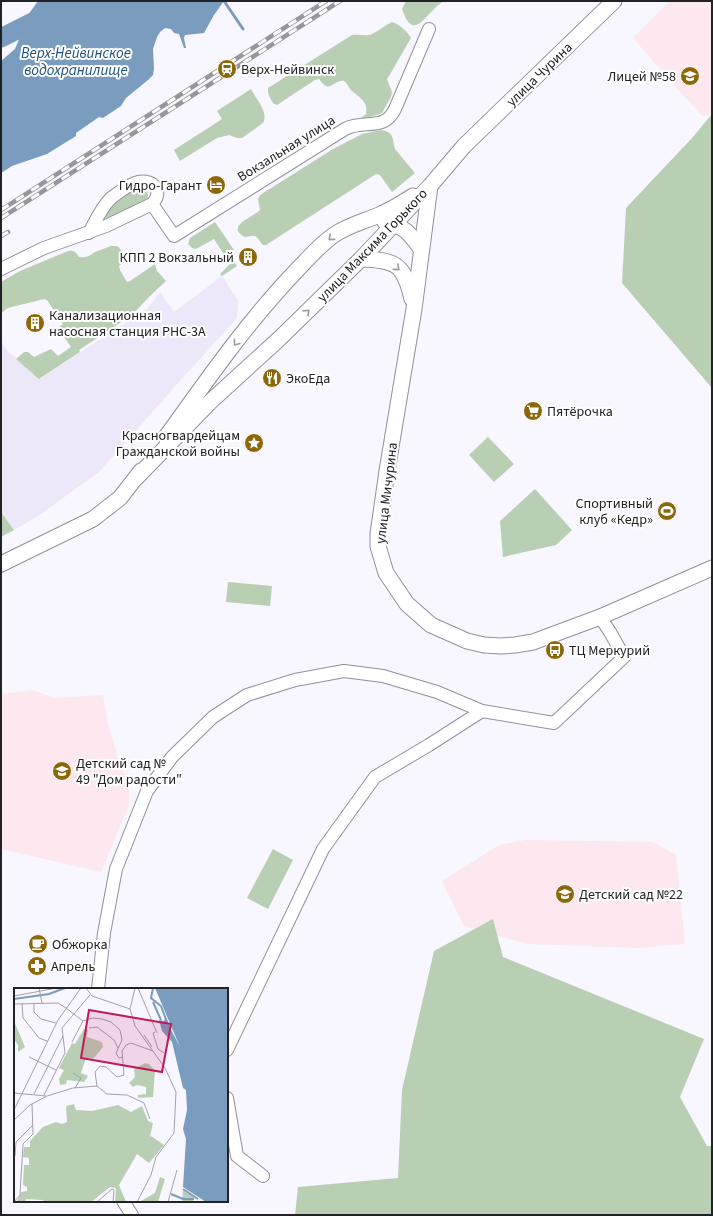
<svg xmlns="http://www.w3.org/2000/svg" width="713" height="1216" viewBox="0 0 713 1216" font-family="'Source Sans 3',sans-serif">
  <rect width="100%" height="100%" fill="#f8f6ff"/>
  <!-- built -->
  <polygon fill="#ece8fa" points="222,276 238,300 237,318 177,384 99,472 38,516 14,530 1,512 1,342 9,352 40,379 148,308 160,292 174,312"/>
  <!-- education -->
  <g fill="#fce8ee">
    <polygon points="670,1 712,1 712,114 702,116 633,38"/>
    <polygon points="32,690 55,698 103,695 108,724 118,758 129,784 129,805 101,872 1,849 1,694"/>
    <polygon points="525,840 653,842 676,855 685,944 638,948 527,944 464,926 442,881 499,845"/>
  </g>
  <!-- green -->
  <g fill="#b9cfb3">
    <path d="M406 1H444C440 3 437 6 434 9 421 22 412 38 402 9Z"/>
    <path d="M392 22C399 24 408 32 411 38L389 76 387 79 392 92 391 97 382 113 374 116 360 119 366 114C369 100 357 97 350 89 348 86 347 83 344 81 337 79 331 89 326 86 323 85 321 81 319 79L315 80 277 105 274 104C271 100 267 94 268 88L352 35C359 34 366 37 372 34 379 31 385 25 392 22Z"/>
    <path d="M251 89C256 99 269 112 263 123L242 138H237L229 135 217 138 180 161 174 150 222 119 217 111Z"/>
    <polygon points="712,114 712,388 622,283 626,208 693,137"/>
    <path d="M381 130C395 132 392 139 395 149L415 173 392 192 380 175 376 174 266 245H263C260 243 258 236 254 236 252 235 248 237 245 237 224 226 254 217 260 210L258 199 260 195 333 149 362 134Z"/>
    <path d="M138 188 147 190 148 196 145 202 107 219 106 218C107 203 125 193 138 188Z"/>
    <polygon points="215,222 234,250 229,253 237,266 222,276 220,274 230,264 214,239 196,249 192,248 188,244 190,238"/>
    <path d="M111 246H117C122 249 124 255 125 261L119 266 120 270 127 282 130 281 155 264 157 271 166 281 150 296 132 315 79 350 80 352 39 379 16 359 24 352H28L34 357 51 349 58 356 71 347 58 328 63 324 47 300 44 299 8 308 1 313V282L20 271 68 251C74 250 76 252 79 257 86 258 89 256 95 252 100 250 106 248 111 246Z"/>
    <polygon points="260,435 264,444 247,451 243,442"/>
    <polygon points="488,437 514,464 494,482 469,455"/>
    <polygon points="535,489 572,530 556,545 503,557 500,521"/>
    <polygon points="1,512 14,530 1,537"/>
    <polygon points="228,582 272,586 270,606 226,602"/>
    <polygon points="273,849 293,860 268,909 247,898"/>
    <polygon points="493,919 503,957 704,1039 680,1097 707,1146 712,1146 712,1215 295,1215 298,1187 398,1178 402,1090 434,951"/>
  </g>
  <!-- water -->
  <polygon fill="#7a9cbe" points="38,1 224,1 214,15 204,33 185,35 184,38 186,48 184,48 179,34 174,33 171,29 165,28 160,32 157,37 153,49 154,69 153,75 148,80 126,98 121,106 103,118 99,117 76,133 76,136 47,154 12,166 1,173 1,61 15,49 20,37 23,22"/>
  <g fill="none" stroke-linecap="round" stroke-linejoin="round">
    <!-- stream -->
    <polyline stroke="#7a9cbe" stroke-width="3" points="224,1 243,29"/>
    <!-- river -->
    <polyline stroke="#7a9cbe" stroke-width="19" points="1,38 74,1"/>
    <defs>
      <g id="minor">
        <path d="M152 204 174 236 345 129C364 119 384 132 395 109L429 29"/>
        <path d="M1 269 44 248 106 226 152 204C164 192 154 179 138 182 129 184 119 192 111 198 101 208 96 220 89 233"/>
        <polyline points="98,989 104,933 116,869 147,791 172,757 213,717 247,695 295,680 344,671 383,676 437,692 482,711 554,723 624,657 610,632 600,617"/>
        <polyline points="227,1050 323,849 375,777 429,745 482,711"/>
        <polyline points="227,1098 237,1156 263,1176"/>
        <polyline points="123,1201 132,1215"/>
      </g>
      <g id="tertiary">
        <polyline points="430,186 414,309 387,471 378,534 378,546 386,573 407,604 431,625 467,641 484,645 501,646 515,645 533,642 600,617 712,568"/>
        <path d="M385 222C405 226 410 234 421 249"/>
        <path d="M361 259C396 260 404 264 412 299"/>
        <path d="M166 437C207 380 248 321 297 270 309 258 322 242 337 233 350 225 365 221 379 215 391 210 402 203 413 196"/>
        <polyline points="136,478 210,402 279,339 361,259 430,186 464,146 614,1"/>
        <polyline points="1,564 93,519 120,498 141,471"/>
      </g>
    </defs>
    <!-- minor casing -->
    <use href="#minor" stroke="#929099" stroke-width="14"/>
    <!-- tertiary casing -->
    <use href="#tertiary" stroke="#929099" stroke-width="17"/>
    <!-- minor -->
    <use href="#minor" stroke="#fff" stroke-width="12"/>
    <!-- tertiary -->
    <use href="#tertiary" stroke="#fff" stroke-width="15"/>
    <defs>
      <g id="rail">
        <polyline points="1,210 326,1"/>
        <polyline points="1,218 340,1"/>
        <polyline points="1,236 8,232"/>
      </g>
    </defs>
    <!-- rail casing -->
    <use href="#rail" stroke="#97969c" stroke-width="4.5"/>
    <!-- rail -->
    <use href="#rail" stroke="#fff" stroke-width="3" stroke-dasharray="9" stroke-linecap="butt"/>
  </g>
  <!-- one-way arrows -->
  <defs><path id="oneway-chevron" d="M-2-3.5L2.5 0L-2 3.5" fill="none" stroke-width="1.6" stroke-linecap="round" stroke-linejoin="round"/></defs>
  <g stroke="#9c9b9d">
    <use href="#oneway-chevron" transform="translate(331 238) rotate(139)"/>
    <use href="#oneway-chevron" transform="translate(397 268) rotate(41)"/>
    <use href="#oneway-chevron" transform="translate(307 312) rotate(-44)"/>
    <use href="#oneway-chevron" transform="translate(236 343) rotate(127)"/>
  </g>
  <!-- icons -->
  <defs>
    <symbol id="station-disc" viewBox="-11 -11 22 22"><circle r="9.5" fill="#8d680a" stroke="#fff"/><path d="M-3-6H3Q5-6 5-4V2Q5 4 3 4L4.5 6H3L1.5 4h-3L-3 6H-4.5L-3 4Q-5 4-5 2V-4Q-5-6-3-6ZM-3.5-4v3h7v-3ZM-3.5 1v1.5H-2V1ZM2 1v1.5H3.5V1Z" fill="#fff"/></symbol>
    <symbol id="school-disc" viewBox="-11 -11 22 22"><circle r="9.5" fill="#8d680a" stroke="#fff"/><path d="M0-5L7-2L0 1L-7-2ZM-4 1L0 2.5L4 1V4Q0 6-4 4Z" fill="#fff"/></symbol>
    <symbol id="hotel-disc" viewBox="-11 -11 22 22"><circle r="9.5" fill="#8d680a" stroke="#fff"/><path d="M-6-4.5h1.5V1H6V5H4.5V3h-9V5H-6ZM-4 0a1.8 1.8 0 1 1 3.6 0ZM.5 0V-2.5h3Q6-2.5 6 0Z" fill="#fff"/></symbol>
    <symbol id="building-disc" viewBox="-11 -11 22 22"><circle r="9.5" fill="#8d680a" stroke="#fff"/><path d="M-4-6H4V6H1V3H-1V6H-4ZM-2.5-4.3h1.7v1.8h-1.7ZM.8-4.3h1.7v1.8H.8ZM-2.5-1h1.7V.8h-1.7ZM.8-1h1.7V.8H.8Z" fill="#fff"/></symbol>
    <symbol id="restaurant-disc" viewBox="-11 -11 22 22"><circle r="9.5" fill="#8d680a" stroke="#fff"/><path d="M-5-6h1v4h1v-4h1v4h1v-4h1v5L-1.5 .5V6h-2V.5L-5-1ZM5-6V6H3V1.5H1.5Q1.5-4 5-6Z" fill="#fff"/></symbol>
    <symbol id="supermarket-disc" viewBox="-11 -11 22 22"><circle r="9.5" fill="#8d680a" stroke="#fff"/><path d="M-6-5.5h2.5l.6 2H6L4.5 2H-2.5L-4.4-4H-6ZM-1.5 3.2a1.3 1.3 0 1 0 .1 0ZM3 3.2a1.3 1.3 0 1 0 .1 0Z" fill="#fff"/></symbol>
    <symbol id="sight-disc" viewBox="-11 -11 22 22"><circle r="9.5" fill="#8d680a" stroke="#fff"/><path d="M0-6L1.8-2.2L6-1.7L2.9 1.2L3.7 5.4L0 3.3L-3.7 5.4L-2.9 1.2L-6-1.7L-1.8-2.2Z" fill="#fff"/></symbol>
    <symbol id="stadium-disc" viewBox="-11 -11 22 22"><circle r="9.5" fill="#8d680a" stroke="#fff"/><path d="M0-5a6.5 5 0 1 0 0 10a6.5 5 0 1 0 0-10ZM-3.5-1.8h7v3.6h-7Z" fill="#fff"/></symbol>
    <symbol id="bus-disc" viewBox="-11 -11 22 22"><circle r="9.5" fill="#8d680a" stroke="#fff"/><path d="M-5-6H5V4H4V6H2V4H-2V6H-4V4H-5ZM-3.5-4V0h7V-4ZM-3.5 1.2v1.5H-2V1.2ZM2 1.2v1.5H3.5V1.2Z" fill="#fff"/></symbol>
    <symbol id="cafe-disc" viewBox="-11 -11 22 22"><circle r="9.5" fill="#8d680a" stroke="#fff"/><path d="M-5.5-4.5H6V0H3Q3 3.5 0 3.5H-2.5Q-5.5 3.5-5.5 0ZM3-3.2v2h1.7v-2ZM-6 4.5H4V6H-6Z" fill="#fff"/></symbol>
    <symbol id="pharmacy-disc" viewBox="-11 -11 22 22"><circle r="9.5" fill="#8d680a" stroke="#fff"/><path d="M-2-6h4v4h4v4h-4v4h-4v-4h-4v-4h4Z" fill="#fff"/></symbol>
  </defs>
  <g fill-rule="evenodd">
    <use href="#station-disc" x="216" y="58" width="22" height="22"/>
    <use href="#school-disc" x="679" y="65" width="22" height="22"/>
    <use href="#hotel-disc" x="205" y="174" width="22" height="22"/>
    <use href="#building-disc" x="237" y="246" width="22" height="22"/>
    <use href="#building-disc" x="24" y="312" width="22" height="22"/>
    <use href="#restaurant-disc" x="261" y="367" width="22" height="22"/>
    <use href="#supermarket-disc" x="522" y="400" width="22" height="22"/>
    <use href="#sight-disc" x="243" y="432" width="22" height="22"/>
    <use href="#stadium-disc" x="656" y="500" width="22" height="22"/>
    <use href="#bus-disc" x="544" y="639" width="22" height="22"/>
    <use href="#school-disc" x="51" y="760" width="22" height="22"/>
    <use href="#school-disc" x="554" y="883" width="22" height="22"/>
    <use href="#cafe-disc" x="27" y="933" width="22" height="22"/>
    <use href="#pharmacy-disc" x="26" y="955" width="22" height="22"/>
  </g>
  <g text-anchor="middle" stroke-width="4" stroke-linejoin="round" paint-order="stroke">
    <!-- poi labels -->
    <g font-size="14" fill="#222125" stroke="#fff" text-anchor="start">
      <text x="241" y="74">Верх-Нейвинск</text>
      <text x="676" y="81" text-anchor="end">Лицей №58</text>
      <text x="202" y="190" text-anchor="end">Гидро-Гарант</text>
      <text x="234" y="262" text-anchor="end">КПП 2 Вокзальный</text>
      <text x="49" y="320">Канализационная<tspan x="49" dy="16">насосная станция РНС-3А</tspan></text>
      <text x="286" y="383">ЭкоЕда</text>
      <text x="547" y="416">Пятёрочка</text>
      <text x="240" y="440" text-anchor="end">Красногвардейцам<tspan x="240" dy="16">Гражданской войны</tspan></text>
      <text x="653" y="508" text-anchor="end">Спортивный<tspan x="653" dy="16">клуб «Кедр»</tspan></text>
      <text x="569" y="655">ТЦ Меркурий</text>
      <text x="76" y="768">Детский сад №<tspan x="76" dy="16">49 "Дом радости"</tspan></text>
      <text x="579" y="899">Детский сад №22</text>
      <text x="52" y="949">Обжорка</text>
      <text x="51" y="971">Апрель</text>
    </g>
    <!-- street labels -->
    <g font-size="14" fill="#222125" stroke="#fff">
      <text transform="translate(539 74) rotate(-44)" y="5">улица Чурина</text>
      <text transform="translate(286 148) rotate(-32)" y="5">Вокзальная улица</text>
      <text transform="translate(372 245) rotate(-46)" y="5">улица Максима Горького</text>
      <text transform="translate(386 493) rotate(-83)" y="5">улица Мичурина</text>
    </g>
    <!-- water labels -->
    <g font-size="15" font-style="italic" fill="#1c4f7c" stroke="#fff">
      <text x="76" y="58">Верх-Нейвинское<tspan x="76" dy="17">водохранилище</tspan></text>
    </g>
  </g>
  <!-- overview -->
  <g transform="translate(14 988)">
    <rect width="214" height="214" fill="#f8f6ff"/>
    <path d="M0 33 11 59 4 64V57L0 51ZM70 41 74 42 73 49 88 54 89 59 79 71 72 70 67 85 74 88 70 94 53 92 52 96 46 97 45 91 50 82 45 80 58 55 61 56ZM131 75 135 76 141 83 139 109 124 110V107L132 106V99L123 97 119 99 115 95 121 89 120 81ZM60 116 62 122 78 123 104 117 117 124 128 118 134 133 139 135 136 149 130 156 137 148 150 157 135 175 123 166 105 197 112 214H101L102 200 96 199 77 214H30L29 212 12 211V213L16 214H3L7 204 13 203V199L9 197 10 177H15V170L9 169 10 159H16V153L29 139 42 134 48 136 53 134 52 118ZM146 189 151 191 144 214H125L141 205ZM169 202 180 209 179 214H182H168Z" fill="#b9cfb3"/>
    <path d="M141 0H214V214H192L169 199 172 151 169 141 173 122 172 102 169 100 158 54 148 43 145 32 150 33 151 30 166 59Z" fill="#7a9cbe"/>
    <path fill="none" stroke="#7a9cbe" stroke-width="2" d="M139 0 137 10 147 18 155 39M0 11 35 6 51 0M139 14 147 32M169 201 184 211M157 206 169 211H180"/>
    <path fill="none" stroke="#a2a1a8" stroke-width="1" d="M25 0 28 15M72 0 78 8 116 21M124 0 143 45M0 8 43 0M8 15 9 30 25 50 33 53M20 15V24L27 31 42 35M0 16 44 15 52 20M52 20 69 33M116 21 121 38 151 80 162 104 160 145 142 169 137 187 123 214M116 21 121 0M75 40 83 39 100 52 104 60M141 44 139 45 144 61 150 65M130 47 138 59M58 54 69 33 79 30 88 31 97 34 106 42 108 52 102 65 105 70 108 69M15 69 42 82M59 85 67 90 61 100M83 98 81 84 86 78 92 79 103 89 110 87 108 63 112 57 117 55 139 63M83 98 93 106 113 107 126 113 130 115 136 131M0 105 32 108M20 106 49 48M30 107 51 65 48 40 76 7M0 122 44 32 67 0M0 132 16 117 33 108 59 100 83 98M1 168 2 154 19 137M0 214 6 207 9 156 19 146 18 116M83 214 98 201 100 202 99 214M154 214 163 182"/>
    <path fill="#c2185b" fill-opacity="0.15" stroke="#c2185b" stroke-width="2" d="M75 22 157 36 148 84 67 70Z"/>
    <rect width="214" height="214" fill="none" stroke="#222125" stroke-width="2"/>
  </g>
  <!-- border -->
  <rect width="713" height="1216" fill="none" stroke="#222125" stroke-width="4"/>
</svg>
